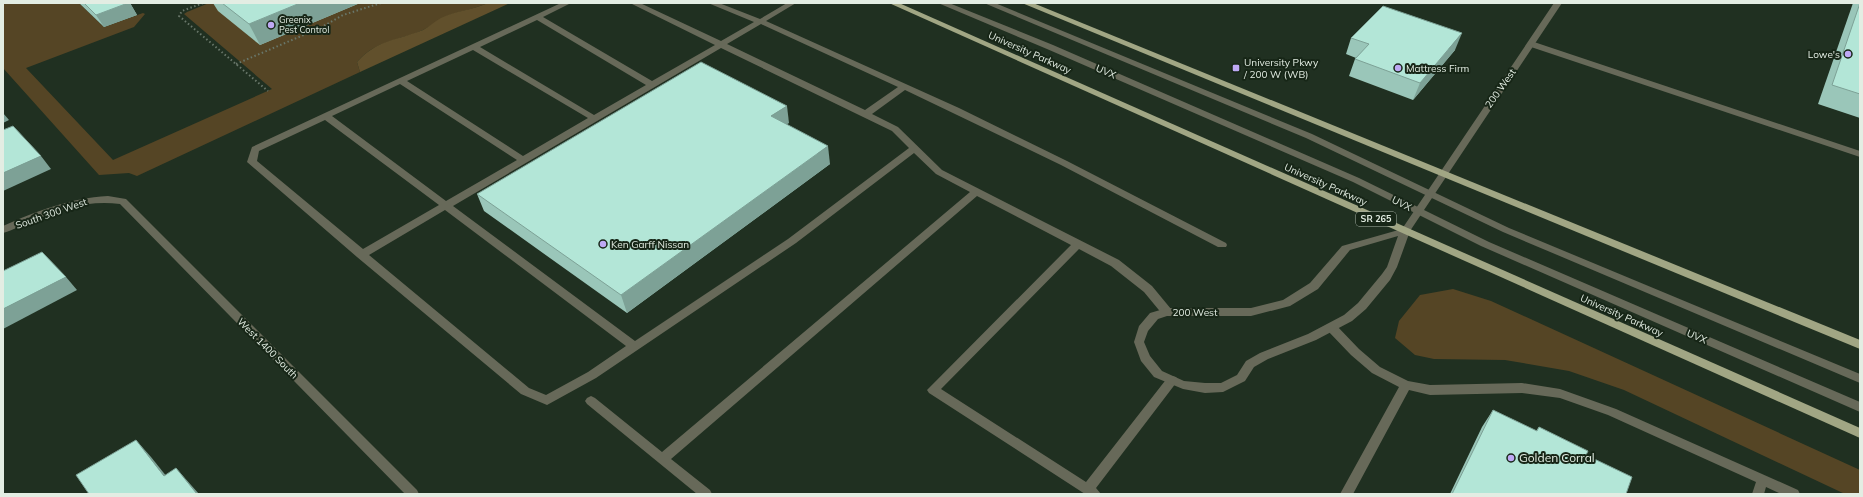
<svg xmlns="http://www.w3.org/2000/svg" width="1863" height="497" viewBox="0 0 1863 497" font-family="Mulish,sans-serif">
  <rect width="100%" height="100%" fill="#203021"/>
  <!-- green -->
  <g fill="#554525">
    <path d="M6 3H79L104 27 143 13 145 14 134 27 26 68 113 160 272 89 184 14 187 12 209 3H488C475 9 459 11 447 16 438 20 431 26 423 30 398 41 376 40 357 62L360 72 137 176 129 173 99 175 3 68V4Z"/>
    <polygon points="1453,289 1491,301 1860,470 1860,494 1845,494 1624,390 1569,371 1505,360 1434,359 1415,355 1395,338 1399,321 1420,295"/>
  </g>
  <!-- forest -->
  <path fill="#61502c" d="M488 3H510L360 72 357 62C376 40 398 40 423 30 429 27 435 21 441 18 454 11 473 10 488 3Z"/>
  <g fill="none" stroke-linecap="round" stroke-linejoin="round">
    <!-- path -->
    <g stroke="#69776a" stroke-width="2" stroke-dasharray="1.5 2.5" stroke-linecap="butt">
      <polyline points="203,3 182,11 179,16 268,91"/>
      <polyline points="236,64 320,28 343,15 381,3"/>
    </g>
    <!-- service -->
    <g fill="#676959" fill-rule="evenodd">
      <path d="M561 3H571L543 17 652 81 715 45 630 3H640L721 41 754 22 708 3H719L760 19 787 3H796L766 21 959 108 1067 161 1226 243 1227 245 1226 247H1218L1061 165 905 90 872 114 898 127 942 170 1119 260 1152 286 1171 309 1172 312 1171 315H1163L1144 292 1111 266 1079 249 941 389 1086 482 1168 377 1172 376 1176 377 1178 380 1176 383 1096 488 1101 494H1085L929 393 927 390 1071 245 977 196 671 459 710 490 712 494H697L587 404 585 401 587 398 591 396 595 398 662 452 970 192 936 174 914 153 796 243 596 378 547 405 521 394 357 257 247 162 252 147ZM537 20 646 85 594 115 480 47ZM761 24 898 87 865 110 727 44ZM721 48 892 131 909 148 788 239 635 341 453 206ZM473 50 588 118 523 156 407 81ZM400 84 517 160 446 201 332 116ZM325 120 439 205 363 249 257 161 259 151ZM445 210 626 346 588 372 546 395 529 388 369 255Z"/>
      <polygon points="938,3 949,3 1053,45 1359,178 1489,242 1860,402 1860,412 1481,246 1353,182 1047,49"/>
      <polygon points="984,3 995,3 1312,134 1509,228 1860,374 1860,383 1503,232 1306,138"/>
      <polygon points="1528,42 1534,42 1860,151 1860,157 1528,46"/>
      <polygon points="1332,324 1336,325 1359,349 1380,367 1408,381 1430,385 1522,383 1560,389 1616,409 1798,490 1800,494 1781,494 1766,487 1764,494 1752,494 1756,482 1608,415 1560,398 1522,393 1430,395 1409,390 1353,494 1340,494 1399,387 1372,373 1351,355 1328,331 1327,328 1328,325"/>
    </g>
    <!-- minor -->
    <g fill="#676959" fill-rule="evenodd">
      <path d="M1554 3H1562L1410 231 1397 267 1390 280 1366 309 1352 321 1316 340 1268 359 1254 367 1245 381 1223 392 1205 393 1183 389 1154 377 1141 361 1134 342 1139 326 1150 313 1167 308H1251L1283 300 1310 283 1342 246 1402 229ZM1398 236 1387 267 1382 274 1358 303 1344 315 1308 334 1260 353 1246 361 1237 375 1221 383H1205L1184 381 1162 371 1150 356 1144 342 1148 331 1158 319 1167 316H1251L1290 306 1318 289 1350 250Z"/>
      <path d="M108 196 126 199 417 490 419 494H405L120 204C90 200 63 208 35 220 24 224 14 230 3 233V226C37 211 70 198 108 196Z"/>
    </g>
    <!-- primary -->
    <g fill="#a1a684" fill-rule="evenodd">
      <polygon points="889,3 899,3 1860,428 1860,438"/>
      <polygon points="1022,3 1033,3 1860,340 1860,349"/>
    </g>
  </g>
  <!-- wall -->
  <g fill="#9ac6b9">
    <polygon points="79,3 130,3 137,15 104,27"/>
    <polygon points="213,3 360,3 260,45 218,11"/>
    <polygon points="1853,3 1860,3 1860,118 1818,104"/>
    <polygon points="1351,38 1455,50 1413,100 1349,76 1355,59 1356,58 1346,54"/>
    <polygon points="789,123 786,124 830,164 627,313 484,211 477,194"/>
    <polygon points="1493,410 1536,431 1539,427 1586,455 1626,494 1450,494 1482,427"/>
  </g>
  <!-- shaded-wall -->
  <g fill="#7da196">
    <polygon points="128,3 130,3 137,15 104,27 96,15"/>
    <polygon points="300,3 360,3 260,45 249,24"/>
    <polygon points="1462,33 1455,50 1413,100 1420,83"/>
    <polygon points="787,106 789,123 773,133 771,116"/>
    <polygon points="3,113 9,120 3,123"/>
    <polygon points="828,146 830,164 627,313 621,295"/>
    <polygon points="41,156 51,169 3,191 3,173"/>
    <polygon points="66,277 77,290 3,329 3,309"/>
    <polygon points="136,440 151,457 179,492 164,476"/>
    <polygon points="176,468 191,485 199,494 197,494"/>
  </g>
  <!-- building -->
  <g fill="#b3e6d7" stroke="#7da196">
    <polygon points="84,3 128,3 96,15"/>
    <polygon points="222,3 300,3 249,24"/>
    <polygon points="1860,3 1860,94 1832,85"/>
    <polygon points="1383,6 1462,33 1420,83 1355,59 1369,44 1351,38"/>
    <polygon points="701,62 787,106 771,116 828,146 621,295 477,194"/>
    <polygon points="13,126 41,156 3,173 3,130"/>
    <polygon points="42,252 66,277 3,309 3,271"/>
    <polygon points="1493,410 1537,431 1539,427 1588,451 1586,455 1632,477 1626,494 1452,494"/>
    <polygon points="136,440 164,476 176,468 197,494 89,494 76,475"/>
  </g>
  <!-- markers -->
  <g fill="#bea9f4" stroke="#172617" stroke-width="1.5">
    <circle cx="271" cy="25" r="4"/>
    <circle cx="1848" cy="54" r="4"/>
    <rect x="1232" y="64" width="8" height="8" rx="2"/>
    <circle cx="1398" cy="68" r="4"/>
    <circle cx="603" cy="244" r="4"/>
    <circle cx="1511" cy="458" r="4"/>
  </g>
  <g text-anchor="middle" stroke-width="4" stroke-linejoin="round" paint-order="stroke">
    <!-- far-poi labels -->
    <g font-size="9" fill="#e3ede3" stroke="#172617" text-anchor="start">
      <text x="279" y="23">Greenix<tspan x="279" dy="10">Pest Control</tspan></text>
    </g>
    <!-- shield labels -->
    <rect fill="#172617" stroke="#a6b1a6" stroke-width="1" x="1356" y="212" width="40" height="14" rx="3"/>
    <g font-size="9" font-weight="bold" fill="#e3ede3">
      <text x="1376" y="222">SR 265</text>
    </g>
    <!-- street labels -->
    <g font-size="10" fill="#e3ede3" stroke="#172617">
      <text transform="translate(1030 52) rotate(24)" y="4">University Parkway</text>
      <text transform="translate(1106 71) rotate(23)" y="4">UVX</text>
      <text transform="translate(1500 88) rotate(-55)" y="4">200 West</text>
      <text transform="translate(1326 184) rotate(24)" y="4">University Parkway</text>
      <text transform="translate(1402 203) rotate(27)" y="4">UVX</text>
      <text transform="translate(51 213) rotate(-19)" y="4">South 300 West</text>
      <text x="1195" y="316">200 West</text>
      <text transform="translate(1622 315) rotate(24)" y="4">University Parkway</text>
      <text transform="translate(1697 336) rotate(23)" y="4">UVX</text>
      <text transform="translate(268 348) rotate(45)" y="4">West 1400 South</text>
    </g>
    <!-- poi labels -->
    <g font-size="10" fill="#e3ede3" stroke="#172617" text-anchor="start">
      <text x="1840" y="58" text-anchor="end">Lowe's</text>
      <text x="1244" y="66">University Pkwy<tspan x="1244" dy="12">/ 200 W (WB)</tspan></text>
      <text x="1406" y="72">Mattress Firm</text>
      <text x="611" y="248">Ken Garff Nissan</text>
    </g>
    <!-- near-poi labels -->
    <g font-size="12" fill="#e3ede3" stroke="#172617" text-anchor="start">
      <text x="1519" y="462">Golden Corral</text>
    </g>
  </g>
  <!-- border -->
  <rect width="1863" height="497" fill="none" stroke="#e3ede3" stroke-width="8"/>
</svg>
